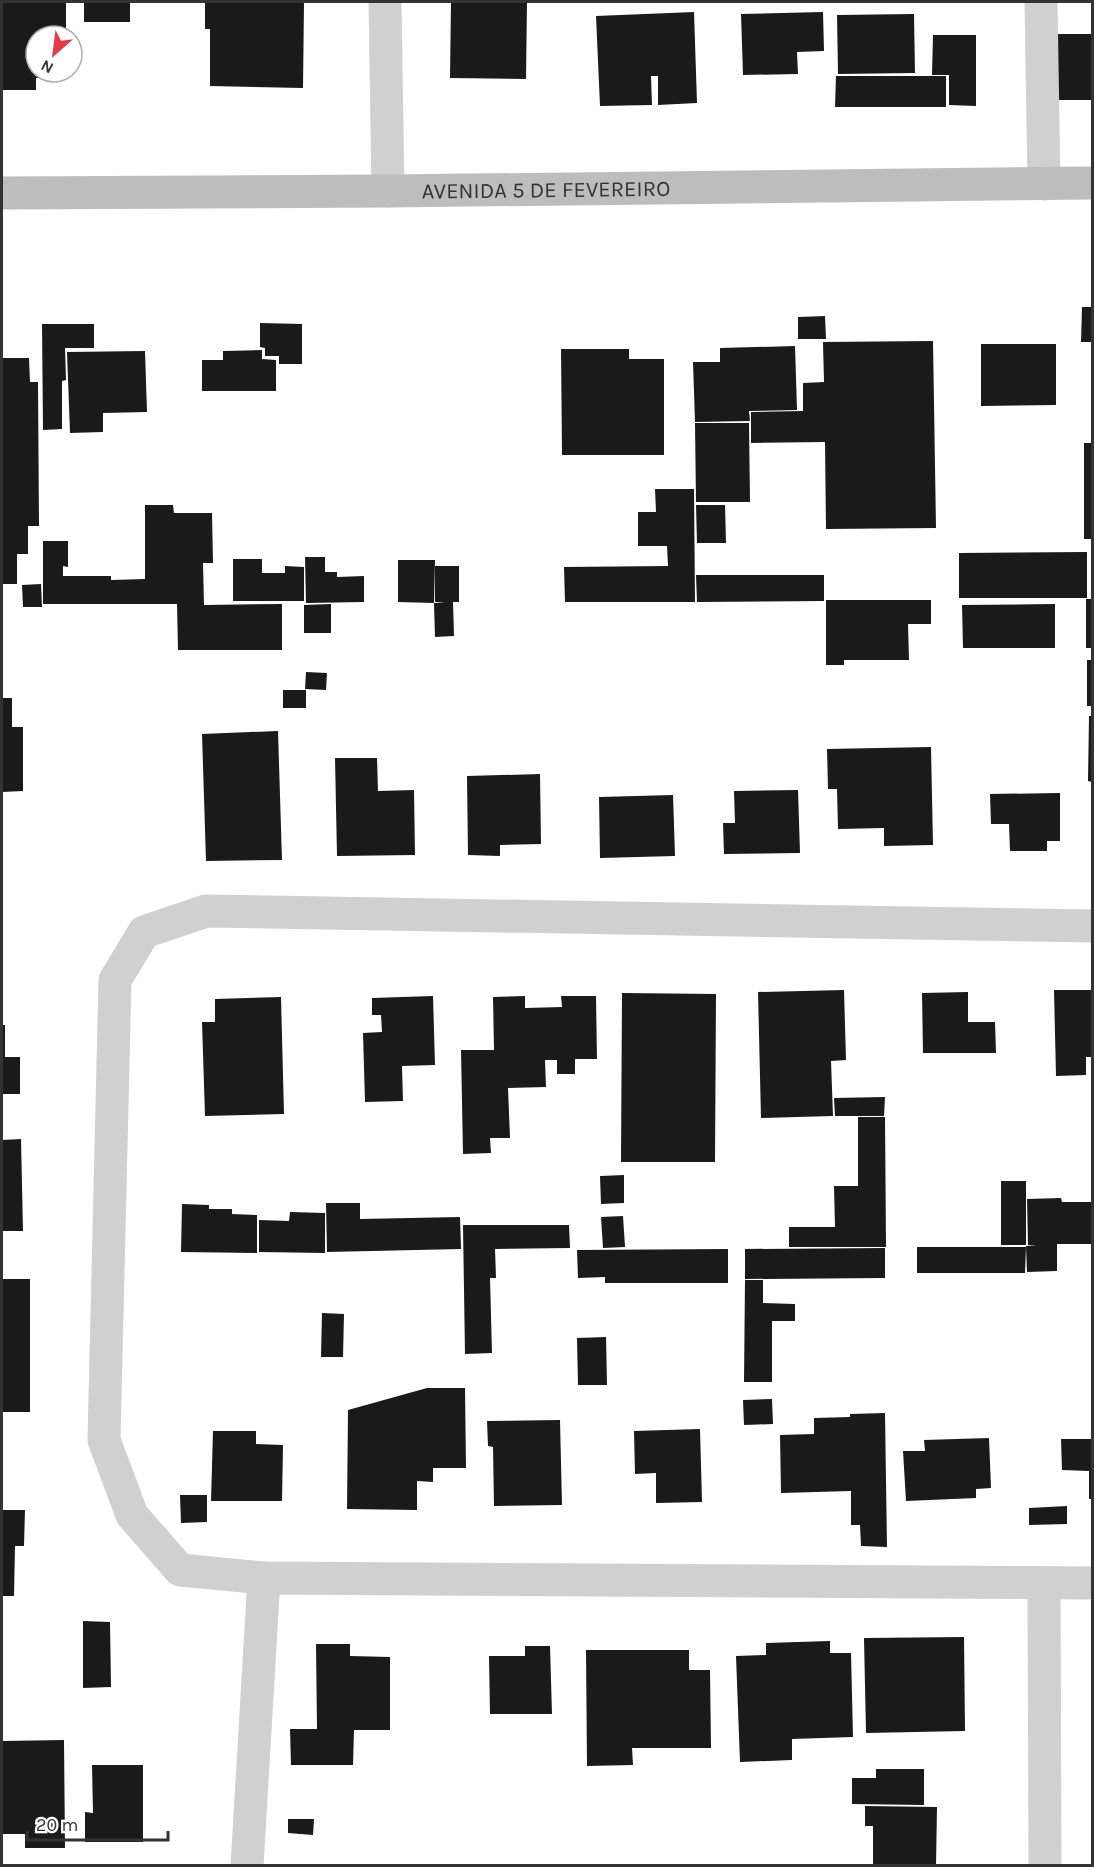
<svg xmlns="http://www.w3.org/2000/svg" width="1094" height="1867" viewBox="0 0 1094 1867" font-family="Karla,sans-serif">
  <rect width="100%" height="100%" fill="#fff"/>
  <!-- building -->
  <g fill="#1a1a1a">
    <polygon points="2,2 66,2 66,36 36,36 36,72 66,72 66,78 36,78 36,90 2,90"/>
    <rect x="84" y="2" width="46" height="20"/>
    <polygon points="239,2 304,2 303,88 210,86 210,29 205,29 205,3 239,3"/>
    <polygon points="451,2 527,2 526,79 450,78"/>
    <polygon points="694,12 697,103 658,105 658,76 651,76 652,105 600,106 596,16"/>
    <polygon points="823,12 824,51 797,52 798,74 743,75 741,14"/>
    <polygon points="914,14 915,73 838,74 837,15"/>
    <polygon points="1054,34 1091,34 1092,100 1054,100"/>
    <polygon points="933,35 976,35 976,106 949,105 949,75 932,75"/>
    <polygon points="836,76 946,76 946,107 835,107"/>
    <polygon points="1082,307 1092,307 1092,342 1081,342"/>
    <polygon points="825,316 826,339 798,339 798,317"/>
    <polygon points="260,323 302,324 302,364 279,364 279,356 265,356 265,348 260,347"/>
    <polygon points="42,324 94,324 94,348 65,348 66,380 62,381 62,429 43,430"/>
    <polygon points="933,341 936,528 826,529 825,442 751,443 751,412 803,411 803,383 824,382 823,342"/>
    <polygon points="981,344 1056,344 1056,405 981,406"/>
    <polygon points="795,346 797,410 749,411 750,421 695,422 693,362 720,362 720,348"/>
    <polygon points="561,349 629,349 629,359 664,359 664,455 562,455"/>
    <polygon points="262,350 262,359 276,360 276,391 202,391 202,360 223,360 223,351"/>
    <polygon points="145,351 147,412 103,413 103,432 70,433 67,352"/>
    <polygon points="2,358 29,358 30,382 38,382 39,526 28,526 28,554 17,554 17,584 2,584"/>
    <polygon points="695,423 749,423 750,502 696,502"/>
    <rect x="1084" y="443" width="8" height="96"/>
    <polygon points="655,489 694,489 695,602 565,602 564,567 668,566 667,546 638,546 638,512 656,512"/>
    <polygon points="145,505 173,505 174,513 212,513 213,563 203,563 204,605 282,604 282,650 178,650 177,604 43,604 43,541 68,541 68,567 63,566 63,576 111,576 111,580 145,579"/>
    <polygon points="696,505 725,505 726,543 697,543"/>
    <polygon points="1087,552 1087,598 959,598 959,553"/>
    <polygon points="305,557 325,557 325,572 337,572 337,577 364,576 364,602 306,603"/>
    <polygon points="233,559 262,559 262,573 285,573 285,566 304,567 304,601 233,601"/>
    <polygon points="398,560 435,560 434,603 398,602"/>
    <polygon points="435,566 459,566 459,602 453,602 454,636 435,637 434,603 445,603 435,602"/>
    <polygon points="696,575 824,575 824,601 697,602"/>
    <polygon points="41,584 42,607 23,607 22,585"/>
    <rect x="1086" y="599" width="6" height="49"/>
    <polygon points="826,600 931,600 931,624 908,624 909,660 844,660 844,665 826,665"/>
    <polygon points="331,604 331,633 304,633 304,605"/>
    <polygon points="1055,604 1055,648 963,648 962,605"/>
    <rect x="1087" y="660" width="5" height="46"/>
    <polygon points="306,672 327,673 326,690 305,689"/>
    <rect x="283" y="690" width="23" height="18"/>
    <polygon points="2,698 12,698 12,727 23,727 23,791 2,792"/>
    <polygon points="1089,716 1092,716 1092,782 1088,781"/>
    <polygon points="278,731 282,860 206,861 202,734"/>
    <polygon points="931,747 933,845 884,846 884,828 838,829 837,789 828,789 827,749"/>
    <polygon points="335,758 377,758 378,791 414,790 415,855 337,856"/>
    <polygon points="540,774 541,844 500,845 500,856 468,855 467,776"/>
    <polygon points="798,790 800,853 724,854 723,823 735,823 734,791"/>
    <polygon points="1060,793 1060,841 1047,841 1047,851 1010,851 1009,824 991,824 990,794"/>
    <polygon points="673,795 675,856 600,858 599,797"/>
    <polygon points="844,990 846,1060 831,1061 833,1116 761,1118 758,992"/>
    <polygon points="1054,990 1092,990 1092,1057 1086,1057 1086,1075 1056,1076"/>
    <polygon points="968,992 968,1022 995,1022 996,1053 923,1053 922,993"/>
    <polygon points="622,993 716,994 715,1162 621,1162"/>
    <polygon points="433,996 435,1065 402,1066 403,1101 365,1102 363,1033 382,1032 381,1015 372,1015 372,998"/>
    <polygon points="525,996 525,1008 562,1007 561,996 596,996 597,1059 575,1059 575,1074 557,1074 557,1060 545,1060 546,1087 508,1088 510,1138 490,1138 491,1153 463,1154 461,1050 494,1050 493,997"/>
    <polygon points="281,997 284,1114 205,1116 202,1022 215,1022 215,999"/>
    <polygon points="2,1025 5,1025 5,1057 20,1057 20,1094 2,1094"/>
    <polygon points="885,1097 884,1116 835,1116 834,1098"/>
    <polygon points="858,1117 885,1117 886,1247 789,1247 789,1227 835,1227 834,1186 858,1186"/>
    <polygon points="21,1139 23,1231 2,1231 2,1140"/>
    <polygon points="624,1175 624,1203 601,1204 600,1176"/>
    <rect x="1001" y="1181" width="25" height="64"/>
    <polygon points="1061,1198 1062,1202 1092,1202 1092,1244 1057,1244 1057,1271 1027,1272 1026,1246 1037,1245 1028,1245 1027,1199"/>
    <polygon points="326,1203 360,1203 360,1219 460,1217 461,1249 327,1252"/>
    <polygon points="182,1204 209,1205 209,1209 232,1209 232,1214 257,1215 257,1253 181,1252"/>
    <polygon points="290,1212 325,1213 325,1253 259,1252 259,1220 289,1221"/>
    <polygon points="623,1216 625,1247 603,1248 601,1217"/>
    <polygon points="463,1225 569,1225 570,1248 495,1249 496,1278 490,1278 492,1353 465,1354"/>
    <polygon points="917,1247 1026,1247 1025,1273 917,1273"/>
    <polygon points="885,1248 885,1278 745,1279 745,1249"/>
    <polygon points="728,1249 728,1283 605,1283 605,1277 578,1278 577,1250"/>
    <rect x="2" y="1279" width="28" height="133"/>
    <polygon points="745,1280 763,1280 763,1303 795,1304 795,1321 772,1321 772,1382 744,1382"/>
    <polygon points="322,1313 344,1314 343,1357 321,1357"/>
    <polygon points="606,1337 607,1385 578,1385 577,1338"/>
    <polygon points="427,1388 465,1388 466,1468 433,1468 433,1482 417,1481 417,1510 347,1509 348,1410"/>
    <polygon points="772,1399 773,1424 744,1425 743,1400"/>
    <polygon points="885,1413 887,1547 861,1546 860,1525 851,1525 851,1491 781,1493 780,1435 814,1434 814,1418 850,1417 850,1414"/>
    <polygon points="560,1420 562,1505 494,1506 493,1447 488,1446 487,1421"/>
    <polygon points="700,1429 702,1502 656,1503 656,1473 635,1474 634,1431"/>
    <polygon points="213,1431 256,1431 256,1444 283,1445 282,1501 211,1501"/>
    <polygon points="989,1438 991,1488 976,1489 976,1498 906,1501 903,1451 925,1451 924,1440"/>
    <polygon points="1061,1439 1092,1439 1092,1499 1089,1499 1089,1471 1062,1470"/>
    <polygon points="180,1495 207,1495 207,1522 181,1523"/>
    <polygon points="1067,1506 1067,1524 1029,1525 1029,1508"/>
    <polygon points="2,1510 25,1510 24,1546 15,1546 14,1596 2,1596"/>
    <polygon points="83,1621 110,1622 111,1687 83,1688"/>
    <polygon points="964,1637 965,1731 866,1733 864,1638"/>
    <polygon points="830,1641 830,1653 851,1653 853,1737 792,1739 792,1760 740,1762 736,1656 766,1655 766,1643"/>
    <polygon points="316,1644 350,1644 350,1656 390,1657 390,1730 354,1730 353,1765 291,1765 290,1729 317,1729"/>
    <polygon points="525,1646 550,1646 552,1714 490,1714 489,1656 525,1656"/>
    <polygon points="586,1650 689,1650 689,1670 710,1670 711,1748 632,1748 633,1765 587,1766"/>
    <polygon points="64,1740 65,1848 25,1848 25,1834 2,1834 2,1741"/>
    <polygon points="92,1765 143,1765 143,1842 85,1842 85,1812 93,1813"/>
    <polygon points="876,1769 924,1769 924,1805 852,1804 852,1778 876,1778"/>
    <polygon points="865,1806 937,1807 936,1866 873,1866 873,1826 865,1826"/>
    <polygon points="288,1819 314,1819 313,1835 288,1833"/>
  </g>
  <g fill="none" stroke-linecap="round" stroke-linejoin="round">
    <!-- street -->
    <g stroke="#d0d0d0" stroke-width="33">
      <polyline points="385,2 388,191"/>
      <polyline points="1041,2 1044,184"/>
      <polyline points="1092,926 206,911 144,932 115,980 104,1440 132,1515 180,1570 264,1578 1092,1583"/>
      <polyline points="1044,1584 1045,1866"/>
      <polyline points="247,1866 264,1578"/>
    </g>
    <!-- secondary -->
    <path stroke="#bdbdbd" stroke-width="33" id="s1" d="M2 193 388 191 1092 183"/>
  </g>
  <g text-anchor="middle" stroke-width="6" stroke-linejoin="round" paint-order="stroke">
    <!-- street labels -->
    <g font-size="22" fill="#333" stroke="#fff">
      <text dy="8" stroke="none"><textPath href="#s1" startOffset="544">AVENIDA 5 DE FEVEREIRO</textPath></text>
    </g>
  </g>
  <!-- border -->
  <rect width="1094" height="1867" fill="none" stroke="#333333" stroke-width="6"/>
  <!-- north arrow -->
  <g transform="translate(54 54) rotate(208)"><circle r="28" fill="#ffffff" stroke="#adadad" stroke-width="1.5"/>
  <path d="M0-4.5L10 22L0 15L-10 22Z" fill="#e63946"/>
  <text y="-9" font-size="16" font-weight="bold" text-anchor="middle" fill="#333333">N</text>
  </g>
  <!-- scale -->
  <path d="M27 1831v9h141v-9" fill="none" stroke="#333333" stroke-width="3"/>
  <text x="36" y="1831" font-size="18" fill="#333333" stroke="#ffffff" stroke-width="4.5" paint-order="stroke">20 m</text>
</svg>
